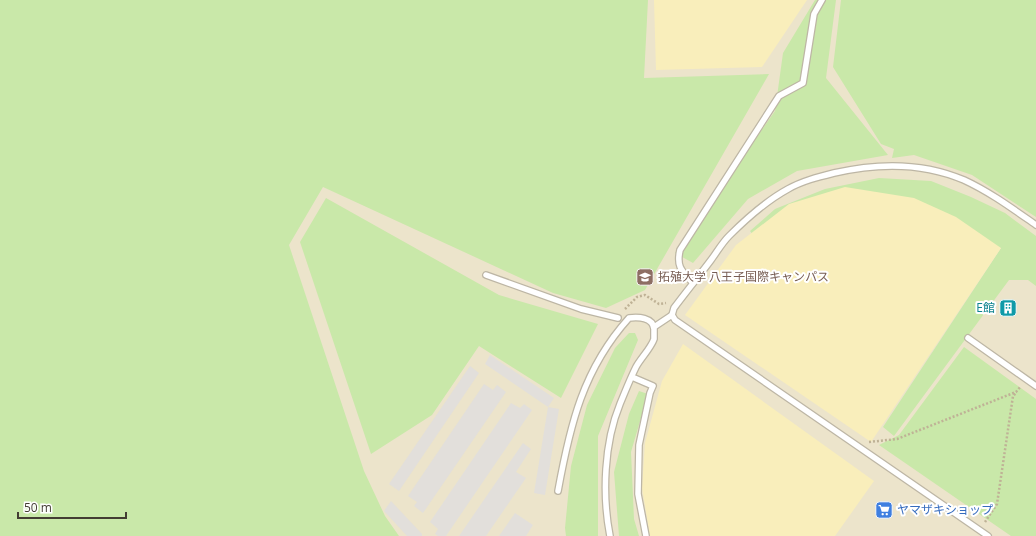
<svg xmlns="http://www.w3.org/2000/svg" width="1036" height="536" viewBox="0 0 1036 536" font-family="'Open Sans','Noto Sans JP',sans-serif">
  <rect width="100%" height="100%" fill="#f2eee2"/>
  <!-- education -->
  <polygon fill="#ece4cb" points="583,0 1036,0 1036,536 367,536 259,222"/>
  <!-- green -->
  <g fill="#c9e8a9">
    <polygon points="0,0 648,0 644,78 769,74 645,290 606,308 553,293 323,187 289,245 364,471 385,516 399,536 0,536"/>
    <polygon points="815,0 836,0 826,78 888,155 797,171 748,199 693,263 675,253 775,111 783,53"/>
    <polygon points="841,0 1036,0 1036,217 972,175 914,155 892,158 894,149 881,144 833,67"/>
    <polygon points="879,178 931,181 971,197 1005,213 1036,236 1036,286 1028,280 1009,280 894,436 883,427 1001,248 757,240 750,231 775,209 825,189"/>
    <polygon points="326,198 499,295 598,324 561,398 479,346 432,415 371,454 300,242"/>
    <polygon points="629,333 635,333 638,340 598,436 598,536 566,536 565,528 571,466 587,405 615,348"/>
    <polygon points="964,347 1036,399 1036,536 1011,536 879,445 899,435"/>
    <polygon points="639,391 648,394 631,452 634,519 639,536 619,536 614,472 629,414"/>
  </g>
  <!-- sand -->
  <g fill="#f9eebb">
    <polygon points="654,0 807,0 762,67 656,70"/>
    <polygon points="845,187 914,198 956,217 1001,248 871,442 685,315 736,245 789,204"/>
    <polygon points="683,344 874,481 835,536 650,536 642,488 645,443 662,381"/>
  </g>
  <!-- parking -->
  <g fill="#e2dfdb">
    <polygon points="490,355 554,398 548,407 559,409 545,495 534,493 548,407 485,364"/>
    <polygon points="470,366 479,373 399,491 389,484"/>
    <polygon points="484,384 493,390 497,385 506,392 423,513 414,506 417,502 408,496"/>
    <polygon points="511,403 520,408 524,404 532,410 446,536 438,536 435,534 438,529 430,522"/>
    <polygon points="523,443 531,449 516,472 526,478 486,536 459,536"/>
    <polygon points="391,501 422,534 422,536 407,536 384,511"/>
    <polygon points="515,513 533,525 526,536 499,536"/>
  </g>
  <g fill="none" stroke-linecap="round" stroke-linejoin="round">
    <defs>
      <g id="lane">
        <polyline points="486,275 581,309 618,318"/>
        <path d="M693 283C682 271 676 267 680 250L779 96 803 83 814 14 822 0"/>
        <polyline points="654,327 672,315"/>
        <polyline points="968,338 1036,386"/>
        <polyline points="632,377 653,386 650,393 639,445 638,494 646,536"/>
        <path d="M558 491C570 425 583 369 629 318 638 317 653 317 654 329 654 332 654 336 654 339 651 348 641 358 636 367 630 379 625 392 620 404 604 443 602 495 610 536"/>
        <path d="M988 536 675 320 672 315 674 308C686 292 699 276 711 260 717 252 722 243 729 236 747 218 766 201 788 189 802 181 818 177 834 173 877 163 922 162 964 180 990 192 1013 209 1036 225"/>
      </g>
    </defs>
    <!-- lane casing -->
    <use href="#lane" stroke="#bdb6a5" stroke-width="8"/>
    <!-- path -->
    <g stroke="#bfb296" stroke-width="2.5" stroke-dasharray="2 2" stroke-linecap="butt">
      <polyline points="625,309 637,297 645,295 659,304 666,303"/>
      <polyline points="869,442 897,439 1016,392 1021,386"/>
      <polyline points="985,522 997,504 1013,396 1016,393"/>
    </g>
    <!-- lane -->
    <use href="#lane" stroke="#fff" stroke-width="5.5"/>
  </g>
  <!-- icons -->
  <defs>
    <symbol id="university-square" viewBox="-11 -11 22 22"><rect x="-9" y="-9" width="18" height="18" rx="4" fill="#8d6e63" stroke="#fff"/><path d="M0-5L7-2L0 1L-7-2ZM-4 1L0 2.5L4 1V4Q0 6-4 4Z" fill="#fff"/></symbol>
    <symbol id="building-square" viewBox="-11 -11 22 22"><rect x="-9" y="-9" width="18" height="18" rx="4" fill="#0f9aa8" stroke="#fff"/><path d="M-4-6H4V6H1V3H-1V6H-4ZM-2.5-4.3h1.7v1.8h-1.7ZM.8-4.3h1.7v1.8H.8ZM-2.5-1h1.7V.8h-1.7ZM.8-1h1.7V.8H.8Z" fill="#fff"/></symbol>
    <symbol id="supermarket-square" viewBox="-11 -11 22 22"><rect x="-9" y="-9" width="18" height="18" rx="4" fill="#3f7fe0" stroke="#fff"/><path d="M-6-5.5h2.5l.6 2H6L4.5 2H-2.5L-4.4-4H-6ZM-1.5 3.2a1.3 1.3 0 1 0 .1 0ZM3 3.2a1.3 1.3 0 1 0 .1 0Z" fill="#fff"/></symbol>
  </defs>
  <g fill-rule="evenodd">
    <use href="#university-square" x="635" y="267" width="20" height="20"/>
    <use href="#building-square" x="998" y="298" width="20" height="20"/>
    <use href="#supermarket-square" x="874" y="500" width="20" height="20"/>
  </g>
  <g text-anchor="middle" stroke-width="4" stroke-linejoin="round" paint-order="stroke">
    <!-- education labels -->
    <g font-size="12" fill="#785e54" stroke="#fff" text-anchor="start">
      <text x="658" y="281">拓殖大学 八王子国際キャンパス</text>
    </g>
    <!-- culture labels -->
    <g font-size="12" fill="#0d838f" stroke="#fff" text-anchor="end">
      <text x="995" y="312">E館</text>
    </g>
    <!-- shop labels -->
    <g font-size="12" fill="#366cbe" stroke="#fff" text-anchor="start">
      <text x="897" y="514">ヤマザキショップ</text>
    </g>
  </g>
  <!-- scale -->
  <path d="M18 512v6h108v-6" fill="none" stroke="#433d33" stroke-width="2"/>
  <text x="24" y="512" font-size="12" fill="#433d33" stroke="#ffffff" stroke-width="3" paint-order="stroke">50 m</text>
</svg>
